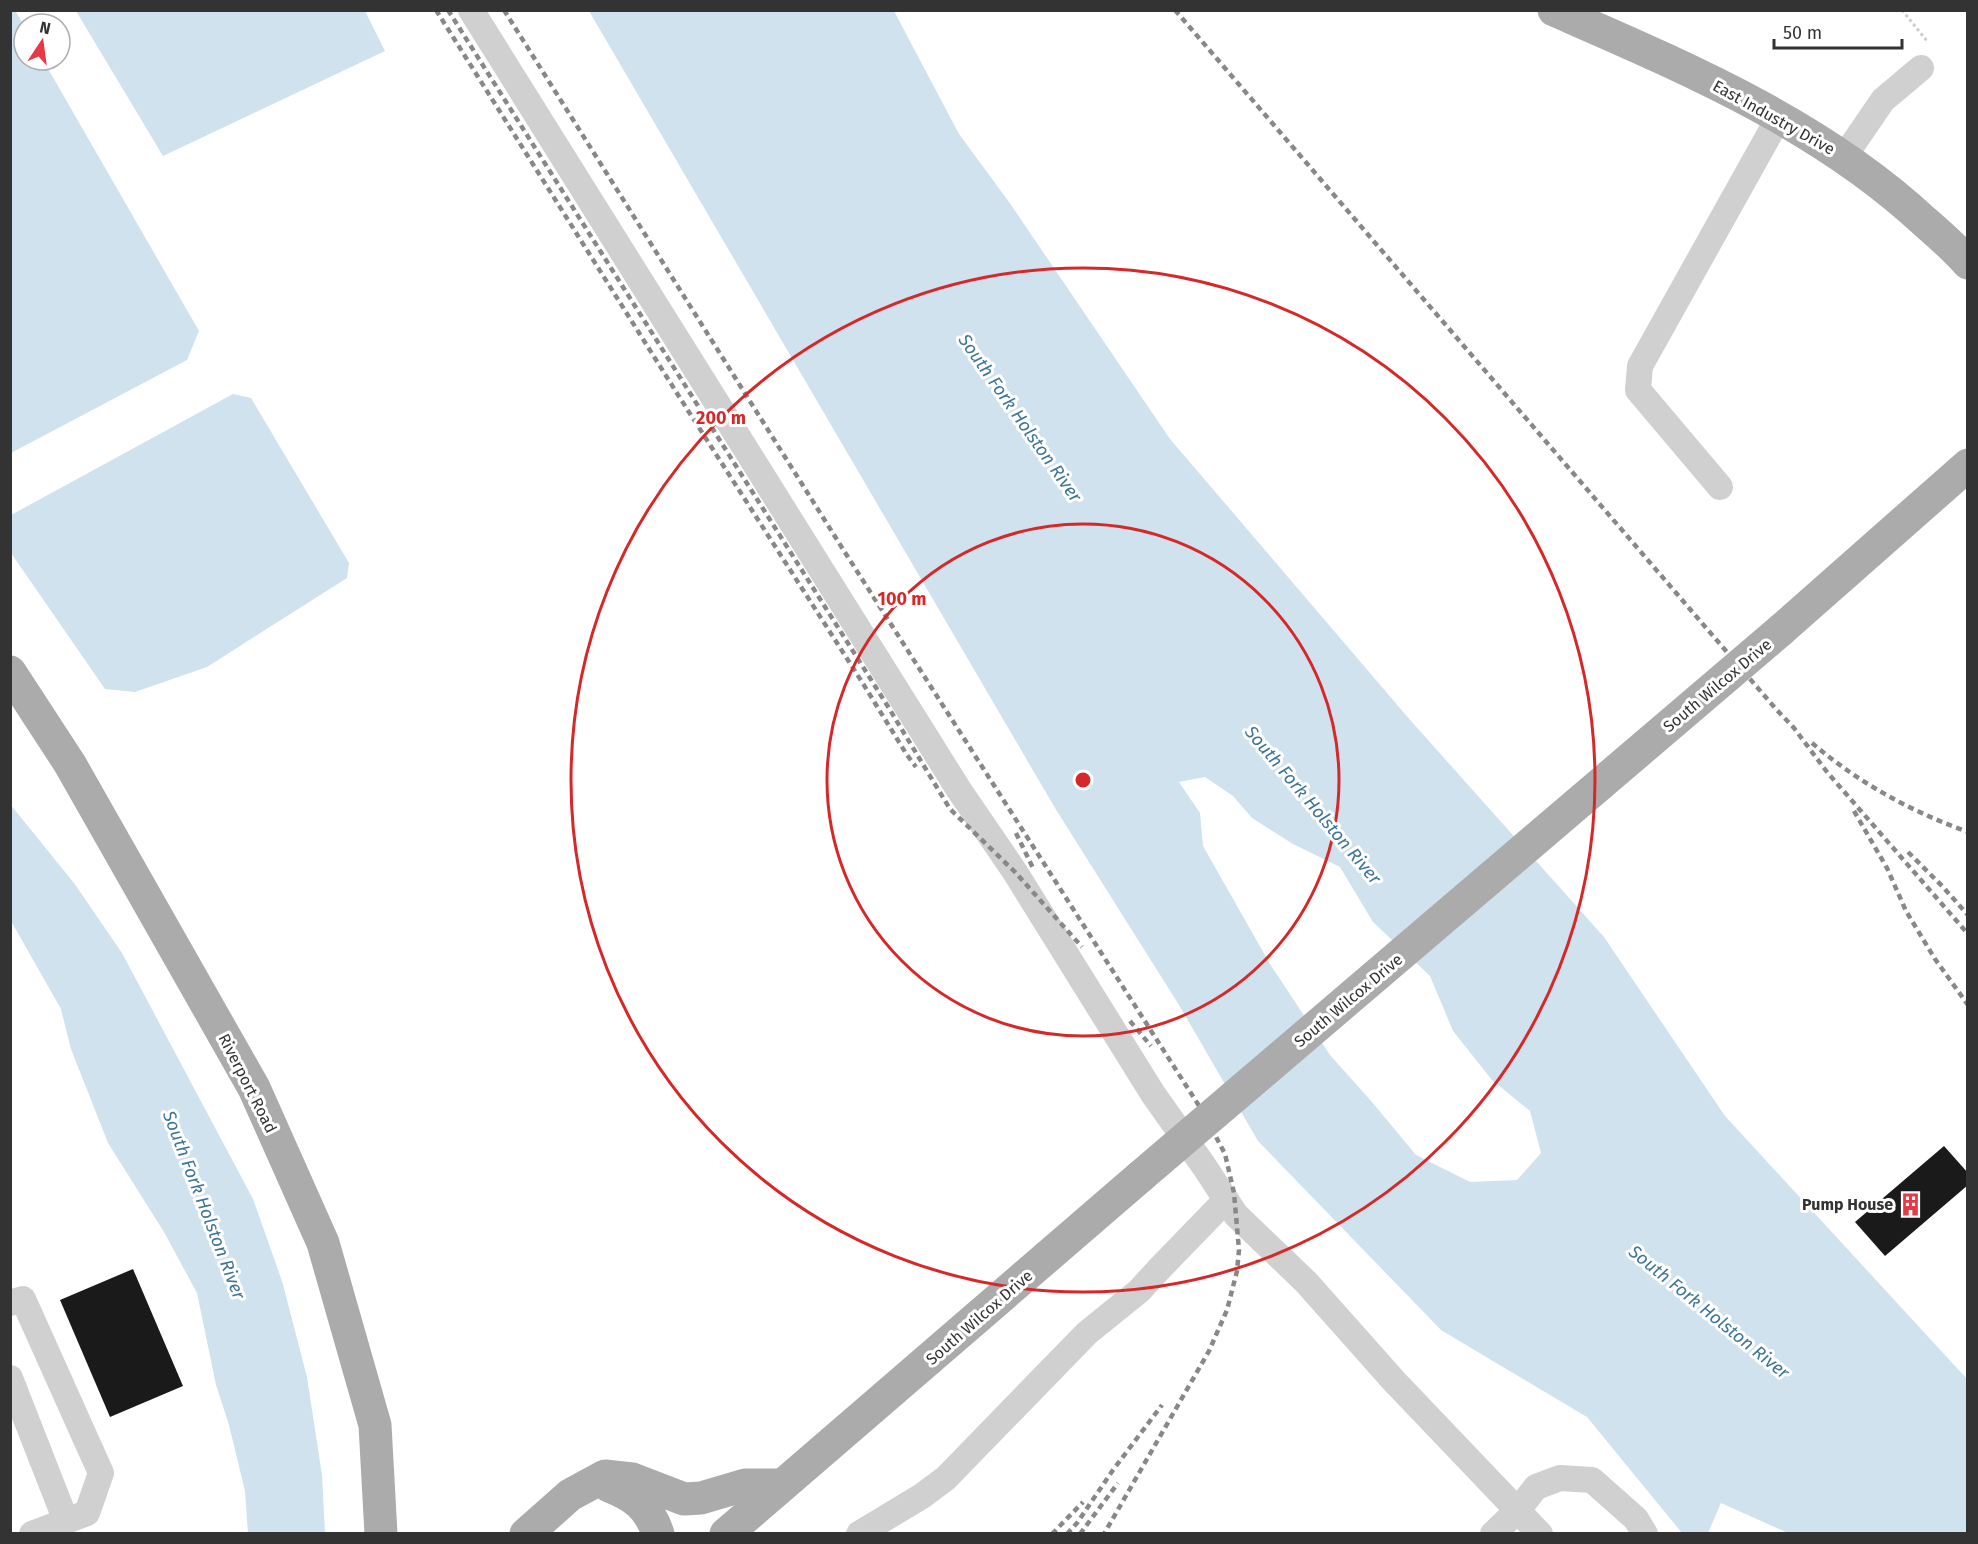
<svg xmlns="http://www.w3.org/2000/svg" width="1978" height="1544" viewBox="0 0 1978 1544" font-family="'Fira Sans',sans-serif">
  <rect width="100%" height="100%" fill="#fff"/>
  <!-- water -->
  <g fill="#cfe2ee" fill-rule="evenodd">
    <polygon points="15,10 24,26 24,60 43,60 199,331 187,360 11,453 10,11"/>
    <polygon points="76,11 365,11 385,51 163,156"/>
    <path d="M589 11H894L959 134 1009 202 1170 439 1411 721 1604 937 1725 1116 1967 1379V1533H1788L1721 1503 1708 1533H1682L1587 1417 1441 1330 1258 1141 1179 1005 1055 808ZM1205 777 1233 796 1252 818 1293 844 1340 867 1373 922 1430 976 1453 1031 1492 1080 1530 1111 1541 1153 1517 1180 1470 1182 1416 1155 1372 1102 1330 1055 1270 964 1203 846 1200 813 1179 782Z"/>
    <polygon points="233,394 251,398 349,563 347,578 207,667 135,692 105,689 11,553 11,515"/>
    <polygon points="10,804 74,883 122,953 253,1199 282,1281 307,1377 322,1475 325,1533 248,1533 245,1491 229,1425 216,1385 197,1293 164,1232 108,1143 71,1049 61,1009 11,921"/>
  </g>
  <!-- building -->
  <g fill="#1a1a1a">
    <polygon points="1944,1146 1968,1173 1968,1185 1885,1256 1855,1222"/>
    <polygon points="133,1269 183,1386 110,1417 60,1300"/>
  </g>
  <g fill="none" stroke-linecap="round" stroke-linejoin="round">
    <!-- path -->
    <polyline stroke="#cdcdcd" stroke-width="3" stroke-dasharray="3 3" stroke-linecap="butt" points="1902,10 1927,41"/>
    <!-- minor -->
    <g stroke="#d0d0d0" stroke-width="26">
      <polyline points="471,10 959,790 1015,872 1153,1094 1204,1166 1236,1215 1306,1282 1394,1381 1540,1534"/>
      <polyline points="1844,157 1883,100 1921,68"/>
      <polyline points="1720,487 1638,390 1640,366 1779,117"/>
      <polyline points="10,1303 23,1299 101,1473 87,1513 32,1534"/>
      <polyline points="10,1378 66,1521"/>
      <polyline points="859,1534 922,1496 946,1478 1087,1333 1139,1291 1161,1267 1226,1200"/>
      <polyline points="1493,1534 1518,1510 1536,1487 1560,1478 1592,1480 1636,1519 1645,1534"/>
    </g>
    <!-- major -->
    <g stroke="#ababab" stroke-width="33">
      <path d="M1554 10C1684 67 1820 124 1925 222 1940 235 1955 248 1968 263"/>
      <polyline points="1781,630 1968,465"/>
      <polyline points="10,672 70,764 254,1088 323,1243 375,1425 381,1534"/>
      <path d="M609 1486C634 1496 649 1506 658 1534"/>
      <polyline points="526,1534 570,1495 605,1476 632,1479 684,1499 701,1498 745,1485 782,1485"/>
      <polyline points="726,1534 1141,1176"/>
    </g>
    <!-- rail -->
    <g stroke="#888" stroke-width="4.5" stroke-dasharray="6 4.5" stroke-linecap="butt">
      <polyline points="436,10 680,398 862,682 907,755 916,767"/>
      <polyline points="448,10 887,705 950,809 1015,872 1082,947"/>
      <polyline points="504,10 846,554 1203,1112 1225,1154 1234,1193 1239,1250 1237,1271 1227,1310 1209,1351 1104,1534"/>
      <polyline points="1175,10 1775,708 1794,728 1827,772 1968,934"/>
      <path d="M1812 743C1859 783 1910 811 1968 832"/>
      <polyline points="1854,811 1887,868 1906,911 1935,959 1968,1005"/>
      <polyline points="1016,833 1033,868"/>
      <polyline points="1908,852 1942,886 1968,915"/>
      <polyline points="1130,1021 1151,1046"/>
      <polyline points="1052,1534 1083,1502"/>
      <polyline points="1067,1534 1077,1523 1113,1470 1162,1405"/>
      <polyline points="1080,1534 1118,1483"/>
    </g>
    <!-- major-bridge -->
    <polyline stroke="#ababab" stroke-width="33" points="1141,1176 1781,630"/>
  </g>
  <!-- distance rings -->
  <g fill="none" stroke="#d62828" stroke-width="3">
    <circle cx="1083" cy="780" r="256"/>
    <circle cx="1083" cy="780" r="512"/>
  </g>
  <!-- icons -->
  <defs>
    <symbol id="building-bare" viewBox="-9 -9 18 18"><path d="M-4-6H4V6H1V3H-1V6H-4ZM-2.5-4.3h1.7v1.8h-1.7ZM.8-4.3h1.7v1.8H.8ZM-2.5-1h1.7V.8h-1.7ZM.8-1h1.7V.8H.8Z" fill="#e63946" stroke="#fff" stroke-width="2.5" paint-order="stroke"/></symbol>
  </defs>
  <g fill-rule="evenodd">
    <use href="#building-bare" x="1894" y="1188" width="33" height="33"/>
  </g>
  <g text-anchor="middle" stroke-width="6" stroke-linejoin="round" paint-order="stroke">
    <!-- street labels -->
    <g font-size="16" fill="#333" stroke="#fff">
      <text transform="translate(1774 117) rotate(29)" y="6">East Industry Drive</text>
      <text transform="translate(1717 685) rotate(-40)" y="6">South Wilcox Drive</text>
      <text transform="translate(1348 1000) rotate(-40)" y="6">South Wilcox Drive</text>
      <text transform="translate(248 1083) rotate(63)" y="6">Riverport Road</text>
      <text transform="translate(979 1317) rotate(-41)" y="6">South Wilcox Drive</text>
    </g>
    <!-- poi labels -->
    <g font-size="16" font-weight="bold" fill="#333" stroke="#fff" text-anchor="end">
      <text x="1893" y="1210">Pump House</text>
    </g>
    <!-- water labels -->
    <g font-size="18" font-style="italic" fill="#3f7597" stroke="#fff">
      <text transform="translate(1020 418) rotate(55)" y="6">South Fork Holston River</text>
      <text transform="translate(1313 805) rotate(50)" y="6">South Fork Holston River</text>
      <text transform="translate(204 1205) rotate(69)" y="6">South Fork Holston River</text>
      <text transform="translate(1709 1312) rotate(39)" y="6">South Fork Holston River</text>
    </g>
  </g>
  <circle cx="1083" cy="780" r="9" fill="#d62828" stroke="#fff" stroke-width="3"/>
  <g font-size="18" text-anchor="middle" font-weight="bold" fill="#d62828" stroke="#fff" stroke-width="6" stroke-linejoin="round" paint-order="stroke">
    <text x="721" y="424">200 m</text>
    <text x="902" y="605">100 m</text>
  </g>
  <!-- border -->
  <rect width="1978" height="1544" fill="none" stroke="#333333" stroke-width="24"/>
  <!-- north arrow -->
  <g transform="translate(42 42) rotate(13)"><circle r="28" fill="#ffffff" stroke="#adadad" stroke-width="1.5"/>
  <path d="M0-4.5L10 22L0 15L-10 22Z" fill="#e63946"/>
  <text y="-9" font-size="16" font-weight="bold" text-anchor="middle" fill="#333333">N</text>
  </g>
  <!-- scale -->
  <path d="M1774 39v9h128v-9" fill="none" stroke="#333333" stroke-width="3"/>
  <text x="1783" y="39" font-size="18" fill="#333333" stroke="#ffffff" stroke-width="4.5" paint-order="stroke">50 m</text>
</svg>
